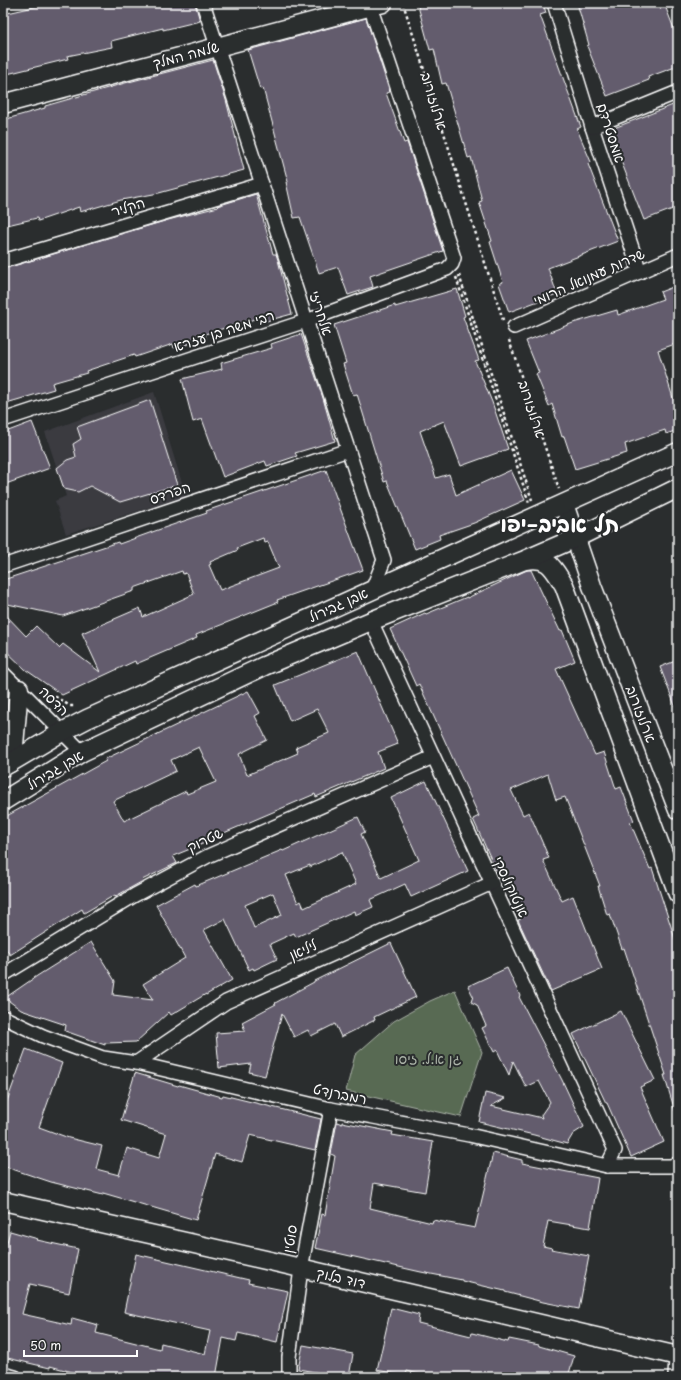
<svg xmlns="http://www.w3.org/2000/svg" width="681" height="1380" viewBox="0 0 681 1380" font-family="'Playpen Sans','Playpen Sans Hebrew',sans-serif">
  <rect width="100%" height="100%" fill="#2a2d2e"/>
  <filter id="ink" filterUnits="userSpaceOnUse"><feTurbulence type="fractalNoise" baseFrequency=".025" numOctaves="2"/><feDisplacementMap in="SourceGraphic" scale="8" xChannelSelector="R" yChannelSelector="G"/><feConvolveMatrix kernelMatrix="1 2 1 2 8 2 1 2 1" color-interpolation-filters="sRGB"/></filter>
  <g filter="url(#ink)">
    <!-- built -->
    <polygon fill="#3b3b41" points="154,392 186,496 66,534 55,501 66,496 45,432"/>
    <!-- green -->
    <polygon fill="#586a53" stroke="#acb4a9" points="455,990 482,1052 461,1117 346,1091 355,1055 394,1021 430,1001"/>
    <!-- building -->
    <g fill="#635c6d" stroke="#fff" fill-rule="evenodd">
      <polygon points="52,3 195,3 200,21 163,30 163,28 111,41 112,47 67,56 68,59 3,75 3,14"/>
      <polygon points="430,3 543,3 546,13 540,15 581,127 577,129 591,162 588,164 618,241 548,268 557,294 509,312 499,284 503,282 490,242 492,241 479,202 482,201 471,157 468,158 446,83 442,84 434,49 430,50 418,6"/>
      <polygon points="577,3 664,3 678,39 678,66 648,77 649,80 607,96 587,46 589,45"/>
      <polygon points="366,18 390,92 386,93 404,143 407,142 443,251 370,276 373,287 348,295 338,267 319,273 300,217 294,218 286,182 288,182 263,88 260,89 248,50"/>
      <polygon points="213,60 226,100 244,170 159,193 121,200 80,212 79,207 38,221 37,218 3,226 3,120 45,108 45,106 125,83"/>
      <polygon points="678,103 678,207 644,220 609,130"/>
      <polygon points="256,194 273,254 276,254 278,260 292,314 259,323 258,318 205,334 206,339 174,348 173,344 135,357 134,355 86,371 87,373 52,383 54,389 3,404 3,269 168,220 218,207 217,206"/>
      <polygon points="678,285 678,343 658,350 678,414 678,430 666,434 665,430 625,444 627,453 575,469 564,436 562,437 552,404 549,406 536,374 539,373 526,341 573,323 617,310 618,315 663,299 660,292"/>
      <polygon points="457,289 465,316 463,317 479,360 475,361 492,402 508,449 461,466 444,421 420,431 436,478 449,474 456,495 511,470 525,500 474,523 439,535 440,539 415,549 387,481 384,482 357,394 353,395 343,364 346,363 334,325 395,305 395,307"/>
      <polygon points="301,334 323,398 335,441 295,453 297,456 267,466 265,461 223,477 202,419 193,422 182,379 222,369 221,363 272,348 271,344"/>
      <polygon points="150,400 177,485 120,502 90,486 78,492 64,489 57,468 67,460 76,457 73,444 81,439 77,427"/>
      <polygon points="32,422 50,468 3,485 3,433"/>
      <path d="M326 470 363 570 277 600 278 602 196 635 197 638 136 664 135 661 62 695 26 670 3 648V612L26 636 36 626 59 648 63 644 100 672 82 633 140 608 143 617 194 594 186 573 183 574 182 571 134 588V591L63 616 3 603V580L118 542 119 544 155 531 207 513 206 511ZM263 538 265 543 268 542 279 568 220 590 209 565 211 564 210 562 238 550 237 548Z"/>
      <polygon points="527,570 531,570 560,631 562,630 575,661 556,669 595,755 604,752 616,789 621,787 634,821 630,822 650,869 652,868 678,948 678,1111 675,1111 664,1075 666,1075 624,948 622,949 610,914 607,915 598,886 600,886 565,797 556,800 548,774 511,790 523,815 529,812 549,858 543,860 562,901 573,896 602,969 551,991 518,920 521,919 502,879 500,879 473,819 479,816 419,684 416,686 390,629 425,613 426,614 467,597 467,598"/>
      <path d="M358 651 398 744 378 752 384 768 316 797 315 794 217 836V838L173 856 177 863 142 880 143 881 116 896 115 895 84 913 82 909 10 955 3 944V818L106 761 105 759 248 691 260 713 255 716 267 740 239 754 247 775 298 753 296 747 329 733 317 709 290 721 275 685ZM199 747 216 782 187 794 186 791 124 821 113 801 176 771 171 760Z"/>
      <polygon points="678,660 678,711 677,711 660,667"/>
      <path d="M426 781 468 871 411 897 405 884 370 900 373 907 355 915 354 911 296 937 294 933 270 944 277 959 254 970 253 968 249 970 225 919 204 930 232 980 206 995V994L171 1015 169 1012 136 1042 105 1043V1045L65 1031 66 1025 21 1010 5 998 37 976 91 942 115 981 113 995 153 1000 143 984 185 958 156 905 195 884 196 886 282 850 283 851 358 817 365 832 361 834 381 878 419 860 391 798ZM342 852 356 884 304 908 301 901 298 903 286 875 310 865V867ZM273 893 282 915 254 928 245 905Z"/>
      <polygon points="391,943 416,997 374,1017 375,1020 341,1037 335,1024 311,1036 308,1030 294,1037 282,1014 265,1076 249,1072 251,1064 219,1068 216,1033 245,1031 242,1022 276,1004 275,1003 314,982 314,981"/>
      <polygon points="507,968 520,996 519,997 562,1080 584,1127 573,1134 567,1144 534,1135 479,1122 485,1093 506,1098 491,1106 542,1118 541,1115 550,1102 539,1081 526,1087 513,1061 509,1075 497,1050 494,1052 482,1028 486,1026 477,1005 471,1002 473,996 468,986"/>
      <polygon points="621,1011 655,1080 640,1087 664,1142 631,1157 607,1103 606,1103 573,1034"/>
      <polygon points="26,1049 62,1063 39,1127 69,1138 102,1146 96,1169 119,1175 127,1148 159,1158 166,1134 121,1120 135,1073 178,1086 179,1085 222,1097 223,1095 321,1119 315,1150 250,1135 242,1162 215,1154 196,1220 103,1193 103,1195 51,1182 3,1166 3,1112"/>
      <polygon points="337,1122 342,1124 342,1122 393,1132 392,1135 433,1142 425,1192 374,1183 370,1208 432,1223 433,1220 475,1228 493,1153 522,1160 522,1163 598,1178 590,1228 548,1221 543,1246 552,1248 551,1249 589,1256 579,1309 543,1302 505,1292 505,1291 462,1281 462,1280 421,1272 315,1248 322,1214 325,1215 335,1156 331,1154"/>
      <polygon points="10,1231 38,1239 37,1240 78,1249 69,1293 30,1284 22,1314 71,1325 72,1318 98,1325 96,1333 160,1349 161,1343 205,1354 210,1331 124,1312 136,1254 249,1280 248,1283 288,1291 277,1342 238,1333 236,1341 223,1338 216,1377 91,1377 50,1366 50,1368 3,1357 3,1257"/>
      <polygon points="391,1308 419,1315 418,1323 471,1336 472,1333 508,1342 509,1339 539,1345 539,1346 574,1356 568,1377 430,1377 407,1371 406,1376 377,1370"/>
      <polygon points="303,1345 353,1354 349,1377 343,1377 298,1369"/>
    </g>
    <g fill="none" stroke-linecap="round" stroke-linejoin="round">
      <defs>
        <g id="street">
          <polyline points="203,3 384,560 372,590"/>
          <polyline points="554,3 592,127 640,272"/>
          <polyline points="592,127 678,92"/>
          <polyline points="3,261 262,184"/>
          <polyline points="514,327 678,255"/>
          <polyline points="3,420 306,321 447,269 452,264 454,258 369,3"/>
          <polyline points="3,566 348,450"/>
          <polyline points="371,621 615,1150 607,1166"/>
          <polyline points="3,673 82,752"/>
          <polyline points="3,975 135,895 208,856 433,757"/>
          <polyline points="3,1017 43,1036 103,1058 136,1063 331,1109 469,1135 607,1166 670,1166 678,1164"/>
          <polyline points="136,1063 226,1002 492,883"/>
          <polyline points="3,1374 15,1377"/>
          <polyline points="289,1377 289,1357 301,1269 331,1109"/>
          <polyline points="675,1377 676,1356"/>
        </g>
        <g id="secondary">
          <polyline points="3,104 383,3"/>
          <polyline points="564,504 592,586 678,810"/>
          <path d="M526 560C549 556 553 568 564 585L678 894"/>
          <polyline points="10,763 14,745 19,689"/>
          <polyline points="3,767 62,732 87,719 678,452"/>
          <polyline points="3,801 82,752 264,666 371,621 525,560 576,538 678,488"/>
          <polyline points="3,1201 279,1263 678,1356"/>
        </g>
      </defs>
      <!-- street casing -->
      <use href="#street" stroke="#fff" stroke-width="16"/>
      <!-- secondary casing -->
      <use href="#secondary" stroke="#fff" stroke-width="21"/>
      <!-- path -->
      <g stroke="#fff" stroke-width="2.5" stroke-dasharray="3 3" stroke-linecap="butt">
        <polyline points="403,3 503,320"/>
        <polyline points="459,275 532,500"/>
        <polyline points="456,277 529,503"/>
        <polyline points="509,340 559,489"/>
        <polyline points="50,701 56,697 70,706 76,706"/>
      </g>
      <!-- street -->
      <use href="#street" stroke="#2a2d2e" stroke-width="13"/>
      <!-- secondary -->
      <use href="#secondary" stroke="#2a2d2e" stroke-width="18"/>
    </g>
  </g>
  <g text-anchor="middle" stroke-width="4" stroke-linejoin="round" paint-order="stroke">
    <!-- street labels -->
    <g font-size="14" fill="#fff" stroke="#2a2d2e">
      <text transform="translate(186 55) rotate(-15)" y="5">שלמה המלך</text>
      <text transform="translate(434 101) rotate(73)" y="5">ארלוזורוב</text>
      <text transform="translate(611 133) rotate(72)" y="5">אמסטרדם</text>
      <text transform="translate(128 207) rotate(-17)" y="5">הקליר</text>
      <text transform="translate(589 277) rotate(-24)" y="5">שדרות עמנואל הרומי</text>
      <text transform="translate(321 313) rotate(72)" y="5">אלחריזי</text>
      <text transform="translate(224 331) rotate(-18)" y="5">רבי משה בן עזרא</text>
      <text transform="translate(532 409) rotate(72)" y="5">ארלוזורוב</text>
      <text transform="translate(170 493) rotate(-19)" y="5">הפרדס</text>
      <text transform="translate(338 605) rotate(-24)" y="5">אבן גבירול</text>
      <text transform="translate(54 701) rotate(45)" y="5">הדסה</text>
      <text transform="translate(641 714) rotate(69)" y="5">ארלוזורוב</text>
      <text transform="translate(55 770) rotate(-31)" y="5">אבן גבירול</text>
      <text transform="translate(205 840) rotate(-26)" y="5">שטרוק</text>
      <text transform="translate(511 887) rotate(65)" y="5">אנטוקולסקי</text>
      <text transform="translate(303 950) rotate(-24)" y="5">ליליאן</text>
      <text transform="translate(340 1094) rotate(12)" y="5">רמברנדט</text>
      <text transform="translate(290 1239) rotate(-80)" y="5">סוטין</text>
      <text transform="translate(341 1278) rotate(13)" y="5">דוד בלוך</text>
    </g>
    <!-- park labels -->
    <g font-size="14" fill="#acb4a9" stroke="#2a2d2e">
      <text x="428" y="1064">גן א.ל. זיסו</text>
    </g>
    <!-- town labels -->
    <g font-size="22" font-weight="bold" fill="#fff" stroke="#2a2d2e">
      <text x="560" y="532">תל אביב–יפו</text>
    </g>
  </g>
  <!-- margin -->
  <rect width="681" height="1380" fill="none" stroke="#2a2d2e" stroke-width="16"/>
  <rect x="8" y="8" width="665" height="1364" fill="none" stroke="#fff" stroke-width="1.5" filter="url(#ink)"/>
  <!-- scale -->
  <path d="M24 1350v6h113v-6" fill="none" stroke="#ffffff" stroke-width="2"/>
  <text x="30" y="1350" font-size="12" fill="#ffffff" stroke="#2a2d2e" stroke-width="3" paint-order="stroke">50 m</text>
</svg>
